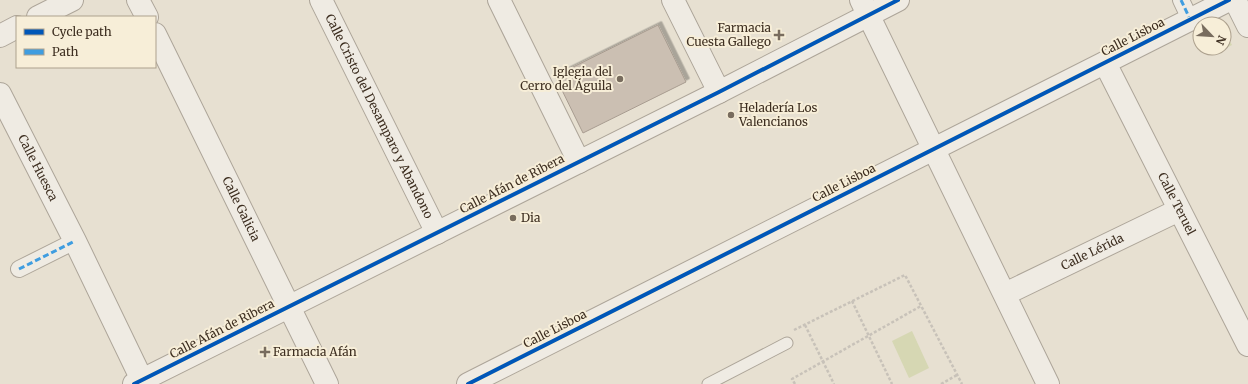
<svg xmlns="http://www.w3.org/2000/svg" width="1248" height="384" viewBox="0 0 1248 384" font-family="Merriweather,serif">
  <defs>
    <filter id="shadow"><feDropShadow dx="3.5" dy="-3.5" stdDeviation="0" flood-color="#0004"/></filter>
  </defs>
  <rect width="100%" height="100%" fill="#e7e0d1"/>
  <!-- green -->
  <g fill="#d6d7b3">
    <polygon points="1224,30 1232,45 1217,53 1214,48 1224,48"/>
    <polygon points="912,331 929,368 909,378 892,341"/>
  </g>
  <!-- building -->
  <polygon fill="#cbbfb2" stroke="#a89c90" filter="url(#shadow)" points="658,25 686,82 583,133 555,76"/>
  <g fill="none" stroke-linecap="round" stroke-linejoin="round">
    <defs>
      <polyline id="service" points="708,384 787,343"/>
      <g id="pedestrian">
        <polyline points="1181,0 1190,19"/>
        <polyline points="19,269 75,241"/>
      </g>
      <g id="minor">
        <polyline points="138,0 147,17"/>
        <path id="s1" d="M321 0 437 233"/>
        <polyline points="499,0 579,162"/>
        <polyline points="673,0 719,92"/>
        <polyline points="861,0 1048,384"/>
        <polyline points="1235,0 1248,26"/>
        <polyline points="38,17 72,0"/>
        <path id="s2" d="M155 34 327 384"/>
        <polyline points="0,36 17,27"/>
        <path id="s3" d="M1105 63 1248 345"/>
        <path id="s4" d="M0 94 75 241 142 380"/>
        <path id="s5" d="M1005 294 1179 210"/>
        <polyline points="134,384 719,92 898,0"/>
        <polyline points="468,384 1229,0"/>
      </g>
    </defs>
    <!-- service casing -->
    <use href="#service" stroke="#ada599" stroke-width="13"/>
    <!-- pedestrian casing -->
    <use href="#pedestrian" stroke="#ada599" stroke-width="18"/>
    <!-- minor casing -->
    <use href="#minor" stroke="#ada599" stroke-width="24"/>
    <!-- path -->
    <g stroke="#c8c2b9" stroke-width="2.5" stroke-dasharray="3 2" stroke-linecap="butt">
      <polyline points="852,301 892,384"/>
      <polyline points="805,325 834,384"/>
      <polyline points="794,330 905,275 962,384"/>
      <polyline points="795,384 792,379 921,306"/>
      <polyline points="941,384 957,375"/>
    </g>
    <!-- service -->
    <use href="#service" stroke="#efebe3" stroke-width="11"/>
    <!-- pedestrian -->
    <use href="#pedestrian" stroke="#efebe3" stroke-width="16"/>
    <!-- minor -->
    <use href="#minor" stroke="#efebe3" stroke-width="22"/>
    <!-- quiet -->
    <g stroke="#3f9de0" stroke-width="3" stroke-dasharray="6 3" stroke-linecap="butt">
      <polyline points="1181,0 1190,19"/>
      <polyline points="19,269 75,241"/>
    </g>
    <defs>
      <g id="cycleway">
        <polyline points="134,384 719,92 898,0"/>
        <polyline points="468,384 1229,0"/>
      </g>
    </defs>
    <!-- cycleway casing -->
    <use href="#cycleway" stroke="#f7eed8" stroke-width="6"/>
    <!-- cycleway -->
    <use href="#cycleway" stroke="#0057b8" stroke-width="4"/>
  </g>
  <!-- markers -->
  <g fill="#786c5e" stroke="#f7eed8" stroke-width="1.5">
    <path d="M777 29h4v4h4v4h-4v4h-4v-4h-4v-4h4z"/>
    <circle cx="620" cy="79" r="4"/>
    <circle cx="731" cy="115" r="4"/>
    <circle cx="513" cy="218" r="4"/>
    <path d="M263 346h4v4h4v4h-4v4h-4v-4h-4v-4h4z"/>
  </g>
  <g text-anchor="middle" stroke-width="4" stroke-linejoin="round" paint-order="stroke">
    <!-- poi labels -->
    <g font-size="12" fill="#3d2e20" stroke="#f7eed8" text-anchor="start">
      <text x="771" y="32" text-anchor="end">Farmacia<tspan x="771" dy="14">Cuesta Gallego</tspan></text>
      <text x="612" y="76" text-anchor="end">Iglegia del<tspan x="612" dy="14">Cerro del Águila</tspan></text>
      <text x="739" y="112">Heladería Los<tspan x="739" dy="14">Valencianos</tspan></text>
      <text x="521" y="222">Dia</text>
      <text x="273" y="356">Farmacia Afán</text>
    </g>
    <!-- street labels -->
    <g font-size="12" fill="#3d2e20" stroke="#f7eed8">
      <text transform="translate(1133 37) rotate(-27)" y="4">Calle Lisboa</text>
      <text dy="4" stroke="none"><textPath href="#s1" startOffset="130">Calle Cristo del Desamparo y Abandono</textPath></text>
      <text dy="4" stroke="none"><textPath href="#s4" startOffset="83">Calle Huesca</textPath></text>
      <text transform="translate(844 183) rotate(-27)" y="4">Calle Lisboa</text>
      <text transform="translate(512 184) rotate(-27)" y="4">Calle Afán de Ribera</text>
      <text dy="4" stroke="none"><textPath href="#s3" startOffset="158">Calle Teruel</textPath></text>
      <text dy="4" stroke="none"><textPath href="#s2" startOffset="195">Calle Galicia</textPath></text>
      <text dy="4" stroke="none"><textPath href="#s5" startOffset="97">Calle Lérida</textPath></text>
      <text transform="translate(222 329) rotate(-27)" y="4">Calle Afán de Ribera</text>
      <text transform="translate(555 329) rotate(-27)" y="4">Calle Lisboa</text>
    </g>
  </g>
  <!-- legend -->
  <rect x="16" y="16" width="140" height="52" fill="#f7eed8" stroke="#ada18e"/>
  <rect x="24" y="29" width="20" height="6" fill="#0057b8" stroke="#ada18e"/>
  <text x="52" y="36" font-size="12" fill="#3d2e20">Cycle path</text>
  <rect x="24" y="49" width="20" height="6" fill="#3f9de0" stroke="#ada18e"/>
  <text x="52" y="56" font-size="12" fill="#3d2e20">Path</text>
  <!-- north arrow -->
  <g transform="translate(1212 36) rotate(115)"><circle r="19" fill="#f7eed8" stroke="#ada18e"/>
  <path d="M0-3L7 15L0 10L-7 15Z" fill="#786c5e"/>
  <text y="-6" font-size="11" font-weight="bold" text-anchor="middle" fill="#3d2e20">N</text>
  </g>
</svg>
